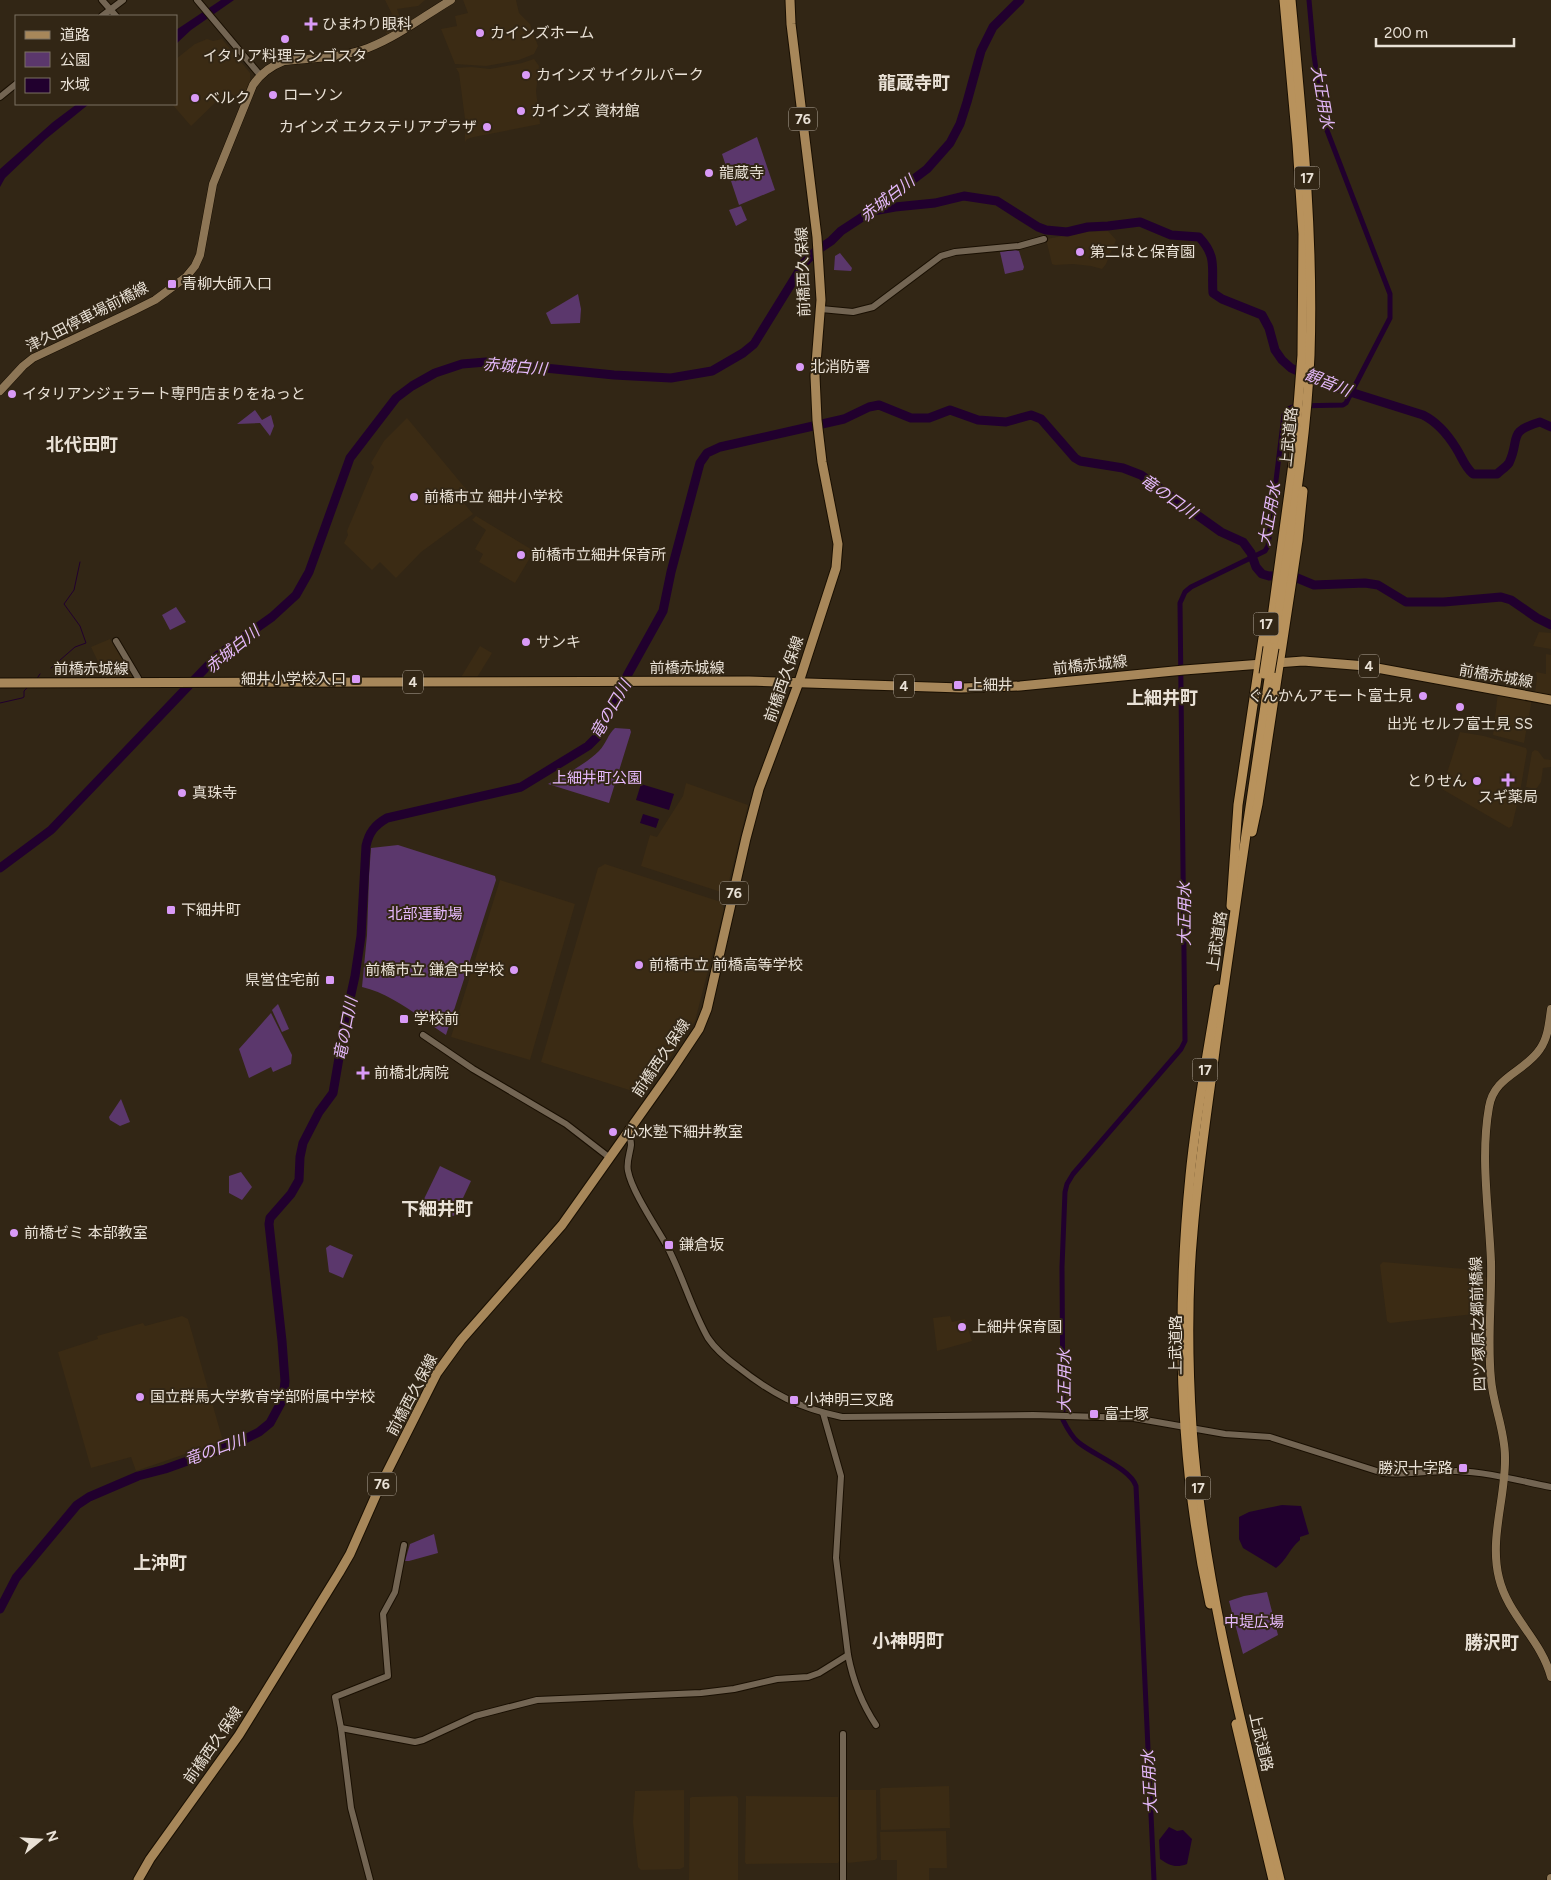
<svg xmlns="http://www.w3.org/2000/svg" width="1551" height="1880" viewBox="0 0 1551 1880" font-family="Figtree,'Noto Sans JP',sans-serif">
  <rect width="100%" height="100%" fill="#322615"/>
  <!-- built -->
  <g fill="#3b2b14">
    <polygon points="385,0 425,0 418,6 397,9 403,26 387,35 381,19 392,14"/>
    <polygon points="463,0 516,0 519,13 530,24 538,46 534,54 519,60 486,66 455,64 441,29 457,26 455,16 468,13"/>
    <polygon points="207,39 213,41 222,39 250,73 250,85 244,102 225,90 220,98 191,126 172,104 176,104 176,59 195,44"/>
    <polygon points="534,59 539,66 536,91 540,124 474,137 467,139 465,142 465,119 459,73 456,68 471,67 490,69 522,63"/>
    <polygon points="1108,231 1116,240 1106,264 1102,269 1091,266 1073,264 1055,265 1052,264 1046,239 1086,232"/>
    <polygon points="407,418 470,494 462,501 473,514 421,552 396,578 380,562 372,570 344,543 348,535 347,531 374,467 371,463 384,441"/>
    <polygon points="476,516 534,551 515,583 479,562 483,554 475,549 486,530 472,520"/>
    <polygon points="1539,632 1551,633 1551,649 1533,646"/>
    <polygon points="110,639 133,678 132,679 107,680 91,647"/>
    <polygon points="480,646 492,653 476,679 460,679"/>
    <polygon points="1546,654 1551,655 1551,696 1535,692 1537,679 1536,672 1546,674"/>
    <polygon points="1498,692 1532,699 1524,743 1493,735"/>
    <polygon points="1460,732 1484,736 1526,748 1527,751 1520,792 1512,826 1509,828 1442,789"/>
    <polygon points="1535,750 1538,751 1544,759 1551,760 1551,767 1543,768 1541,782 1536,789 1526,787 1532,752"/>
    <polygon points="686,783 748,805 727,889 721,892 641,866 650,835 657,837 683,796"/>
    <polygon points="605,864 721,902 724,909 695,1021 645,1095 541,1062 598,868"/>
    <polygon points="500,880 575,904 530,1060 451,1037"/>
    <polygon points="1383,1262 1464,1269 1480,1276 1488,1278 1487,1311 1484,1313 1390,1323 1387,1321 1380,1265"/>
    <polygon points="182,1316 188,1319 223,1441 136,1471 131,1457 91,1468 58,1352 98,1339 97,1336 143,1323 145,1326"/>
    <polygon points="950,1316 952,1322 965,1319 972,1341 937,1351 933,1318"/>
    <polygon points="949,1786 950,1828 881,1830 880,1789 882,1788"/>
    <polygon points="684,1790 684,1867 680,1869 641,1870 638,1867 633,1822 635,1791"/>
    <polygon points="846,1790 876,1790 877,1858 875,1860 848,1863 847,1861"/>
    <polygon points="736,1796 738,1798 738,1880 689,1880 690,1798 692,1797"/>
    <polygon points="746,1796 838,1797 839,1861 838,1863 746,1864 745,1862"/>
    <polygon points="946,1831 947,1868 929,1868 929,1880 897,1880 897,1860 881,1860 880,1832"/>
  </g>
  <!-- green -->
  <g fill="#5b376c">
    <polygon points="757,137 775,190 739,205 722,154"/>
    <polygon points="741,206 747,220 736,226 729,210"/>
    <polygon points="1015,250 1019,251 1024,267 1023,270 1005,274 1000,252"/>
    <polygon points="840,253 852,268 851,271 834,270 835,256"/>
    <polygon points="578,294 581,309 580,323 551,324 546,313"/>
    <polygon points="255,410 262,420 271,415 274,426 270,436 260,423 237,424"/>
    <polygon points="176,607 186,622 170,630 162,615"/>
    <path d="M615 728 630 729 631 732 609 803 548 784C565 774 585 765 599 751 606 744 608 734 615 728Z"/>
    <path d="M398 845 495 876 496 880 446 1035C420 1018 393 994 362 987L367 935 369 876 371 848Z"/>
    <polygon points="278,1004 289,1029 282,1032 272,1010"/>
    <polygon points="271,1013 292,1055 291,1064 273,1072 271,1067 249,1078 239,1049"/>
    <polygon points="121,1099 130,1122 120,1126 110,1120 109,1117"/>
    <polygon points="440,1166 471,1181 455,1215 453,1216 424,1202 424,1199"/>
    <polygon points="241,1172 252,1187 242,1200 229,1193 229,1176"/>
    <polygon points="330,1245 353,1255 343,1278 329,1272 326,1248"/>
    <polygon points="434,1534 438,1553 409,1561 405,1561 410,1544"/>
    <polygon points="1267,1592 1278,1635 1243,1654 1229,1601 1244,1596"/>
  </g>
  <!-- water -->
  <g fill="#21002e">
    <polygon points="221,0 234,0 191,30 176,44 176,30"/>
    <polygon points="77,104 89,104 46,139 5,178 0,187 0,169 53,122"/>
    <polygon points="641,784 674,794 669,810 636,800"/>
    <polygon points="643,814 659,819 656,828 640,823"/>
    <path d="M1282 1505 1301 1506 1309 1534 1300 1537V1540C1290 1548 1286 1561 1276 1568L1243 1548 1239 1539V1517L1249 1512Z"/>
    <path d="M1169 1827 1177 1831 1183 1830 1192 1839 1187 1864C1176 1868 1170 1866 1160 1859L1159 1840Z"/>
  </g>
  <g fill="none" stroke-linecap="round" stroke-linejoin="round">
    <!-- stream -->
    <g stroke="#21002e" stroke-width="1">
      <polyline points="51,668 75,647 86,643 80,626 64,604 74,590 80,562"/>
      <polyline points="36,680 40,674"/>
      <polyline points="0,703 22,698 24,697 24,691 28,687"/>
    </g>
    <!-- canal -->
    <path stroke="#21002e" stroke-width="5" d="M1154 1880 1136 1486C1130 1468 1093 1455 1078 1442 1071 1436 1067 1428 1063 1420L1062 1267 1065 1192 1067 1184 1073 1174 1181 1049 1185 1041 1180 603 1185 592 1191 587 1265 551 1268 546 1284 415 1288 409 1295 406 1343 405 1346 403 1390 318V294L1323 120 1314 55 1309 0"/>
    <!-- river -->
    <g stroke="#21002e" stroke-width="9">
      <path d="M873 211 895 207 935 203 964 196 997 201 1038 227 1046 230 1067 232 1088 227 1108 226 1140 222 1171 235 1199 237C1218 257 1211 269 1213 293L1222 299 1262 315 1269 328 1275 350 1282 360 1291 368 1325 384 1423 415C1437 422 1448 435 1456 448 1462 457 1464 466 1473 474H1497C1501 470 1506 467 1509 463 1521 438 1506 432 1540 422L1551 427"/>
      <polyline points="0,868 51,830 217,656 272,617 296,595 309,572 350,458 396,398 412,386 435,373 462,364 486,362 614,375 671,378 712,371 743,353 754,344 804,263 816,251 831,241 841,231 870,212 927,169 950,143 960,124 967,102 981,51 993,27 1020,0"/>
      <path d="M0 1609 16 1578 77 1505 89 1497 138 1476 165 1469 235 1444 259 1432 270 1423 283 1399 285 1381 282 1341 269 1224 270 1218 291 1194 299 1180 300 1157 303 1143 319 1112 333 1093 346 1017 355 976 361 936 366 846C369 832 375 825 387 818L521 787 588 746 597 737 628 674 663 611 671 572 700 463 707 453 720 447 844 419 869 407 879 405 911 418H929L950 410 978 420 1006 422 1031 415 1041 419 1075 458 1080 461 1123 468 1141 475 1221 532 1243 542 1251 553 1256 567 1262 574 1269 576 1290 575 1314 585 1365 583 1378 585 1406 602H1444L1501 597 1511 600 1537 618 1551 625"/>
    </g>
    <defs>
      <g id="tertiary">
        <polyline points="102,0 116,16"/>
        <polyline points="197,0 260,75"/>
        <polyline points="102,16 123,0"/>
        <polyline points="0,97 16,84"/>
        <polyline points="821,309 853,312 873,307 941,256 955,252 1019,246 1044,239"/>
        <polyline points="116,641 138,678 139,683"/>
        <polyline points="423,1035 473,1069 566,1124 610,1158"/>
        <path d="M629 1130C629 1135 631 1140 631 1145 630 1154 626 1162 628 1171 632 1192 657 1228 668 1248 683 1277 692 1310 708 1338 716 1350 727 1359 738 1367 772 1394 799 1408 842 1417L1033 1415 1134 1418 1225 1434 1270 1437 1383 1473C1408 1475 1432 1470 1456 1471 1488 1472 1520 1481 1551 1487"/>
        <path d="M823 1413 841 1476 836 1558 848 1655C853 1681 862 1704 876 1725"/>
        <polyline points="341,1728 415,1742 423,1740 475,1716 537,1700 701,1693 734,1689 777,1679 808,1677 819,1673 848,1655"/>
        <polyline points="370,1880 351,1808 341,1728 335,1697 388,1676 383,1614 395,1592 404,1545"/>
        <polyline points="843,1880 843,1734"/>
      </g>
      <g id="secondary">
        <path d="M0 391 23 366 33 358 133 311 155 300 186 277 195 266 200 255 213 184 253 85C261 73 271 66 284 61 311 58 342 58 368 48 397 37 424 16 451 0"/>
        <path d="M1551 1009C1549 1023 1548 1038 1540 1049 1525 1072 1494 1076 1489 1107 1480 1158 1489 1210 1491 1262 1492 1300 1487 1340 1491 1379 1493 1405 1505 1430 1505 1457 1506 1497 1489 1538 1499 1578 1508 1616 1541 1639 1551 1677"/>
        <polyline points="1551,1880 1551,1878"/>
      </g>
      <g id="primary">
        <polyline points="0,683 749,681 961,688 1020,686 1184,670 1303,661 1366,666 1551,700"/>
        <polyline points="138,1880 150,1859 239,1735 339,1573 350,1554 380,1486 437,1373 461,1340 562,1225 669,1074 699,1029 707,1009 746,838 759,789 799,682 836,568 838,544 822,462 817,420 815,376 821,300 817,237 791,24 790,0"/>
      </g>
      <g id="trunk">
        <polyline points="1268,647 1294,456 1302,355 1303,234 1297,144 1284,0"/>
        <path d="M1274 648C1287 550 1306 453 1310 355 1314 236 1302 118 1291 0"/>
        <path d="M1270 672C1252 796 1233 919 1216 1043 1208 1106 1198 1169 1193 1232 1187 1296 1188 1364 1192 1428 1203 1582 1243 1731 1280 1880"/>
        <polyline points="1252,832 1258,804 1298,540 1303,491"/>
        <polyline points="1231,906 1238,805 1263,638"/>
        <path d="M1210 1604C1179 1465 1176 1318 1190 1176 1196 1113 1208 1051 1218 989"/>
        <polyline points="1236,1724 1273,1880"/>
      </g>
    </defs>
    <!-- tertiary casing -->
    <use href="#tertiary" stroke="#190f02" stroke-width="8"/>
    <!-- secondary casing -->
    <use href="#secondary" stroke="#190f02" stroke-width="9"/>
    <!-- primary casing -->
    <use href="#primary" stroke="#190f02" stroke-width="11"/>
    <!-- trunk casing -->
    <use href="#trunk" stroke="#190f02" stroke-width="11"/>
    <!-- tertiary -->
    <use href="#tertiary" stroke="#736553" stroke-width="6"/>
    <!-- secondary -->
    <use href="#secondary" stroke="#8d7656" stroke-width="8"/>
    <!-- primary -->
    <use href="#primary" stroke="#a7875a" stroke-width="9"/>
    <!-- trunk -->
    <use href="#trunk" stroke="#b8925c" stroke-width="9"/>
    <defs>
      <g id="trunk-bridge">
        <polyline points="1270,672 1274,648"/>
        <polyline points="1264,674 1268,647"/>
      </g>
    </defs>
    <!-- trunk-bridge casing -->
    <use href="#trunk-bridge" stroke="#190f02" stroke-width="11" stroke-linecap="butt"/>
    <!-- trunk-bridge -->
    <use href="#trunk-bridge" stroke="#b8925c" stroke-width="9"/>
  </g>
  <!-- markers -->
  <g fill="#d99af7" stroke="#322615" stroke-width="2">
    <path d="M308.5 16.5h5v5h5v5h-5v5h-5v-5h-5v-5h5z"/>
    <circle cx="480" cy="33" r="5"/>
    <circle cx="285" cy="39" r="5"/>
    <circle cx="526" cy="75" r="5"/>
    <circle cx="273" cy="95" r="5"/>
    <circle cx="195" cy="98" r="5"/>
    <circle cx="521" cy="111" r="5"/>
    <circle cx="487" cy="127" r="5"/>
    <circle cx="709" cy="173" r="5"/>
    <circle cx="1080" cy="252" r="5"/>
    <rect x="167" y="279" width="10" height="10" rx="2.5"/>
    <circle cx="800" cy="367" r="5"/>
    <circle cx="12" cy="394" r="5"/>
    <circle cx="414" cy="497" r="5"/>
    <circle cx="521" cy="555" r="5"/>
    <circle cx="526" cy="642" r="5"/>
    <rect x="351" y="674" width="10" height="10" rx="2.5"/>
    <rect x="953" y="680" width="10" height="10" rx="2.5"/>
    <circle cx="1423" cy="696" r="5"/>
    <circle cx="1460" cy="707" r="5"/>
    <path d="M1505.5 772.5h5v5h5v5h-5v5h-5v-5h-5v-5h5z"/>
    <circle cx="1477" cy="781" r="5"/>
    <circle cx="182" cy="793" r="5"/>
    <rect x="166" y="905" width="10" height="10" rx="2.5"/>
    <circle cx="639" cy="965" r="5"/>
    <circle cx="514" cy="970" r="5"/>
    <rect x="325" y="975" width="10" height="10" rx="2.5"/>
    <rect x="399" y="1014" width="10" height="10" rx="2.5"/>
    <path d="M360.5 1065.5h5v5h5v5h-5v5h-5v-5h-5v-5h5z"/>
    <circle cx="613" cy="1132" r="5"/>
    <circle cx="14" cy="1233" r="5"/>
    <rect x="664" y="1240" width="10" height="10" rx="2.5"/>
    <circle cx="962" cy="1327" r="5"/>
    <circle cx="140" cy="1397" r="5"/>
    <rect x="789" y="1395" width="10" height="10" rx="2.5"/>
    <rect x="1089" y="1409" width="10" height="10" rx="2.5"/>
    <rect x="1458" y="1463" width="10" height="10" rx="2.5"/>
  </g>
  <g text-anchor="middle" stroke-width="4" stroke-linejoin="round" paint-order="stroke">
    <!-- shield labels -->
    <g fill="#322615" stroke="#b2a99c" stroke-width="1">
      <rect x="789" y="107.5" width="28" height="23" rx="4"/>
      <rect x="1294.5" y="166.5" width="25" height="23" rx="4"/>
      <rect x="1253.5" y="612.5" width="25" height="23" rx="4"/>
      <rect x="1359" y="654.5" width="20" height="23" rx="4"/>
      <rect x="403" y="670.5" width="20" height="23" rx="4"/>
      <rect x="894" y="674.5" width="20" height="23" rx="4"/>
      <rect x="720" y="881.5" width="28" height="23" rx="4"/>
      <rect x="1192.5" y="1058.5" width="25" height="23" rx="4"/>
      <rect x="368" y="1472.5" width="28" height="23" rx="4"/>
      <rect x="1185.5" y="1476.5" width="25" height="23" rx="4"/>
    </g>
    <g font-size="14" font-weight="bold" fill="#e9e1d6">
      <text x="803" y="124">76</text>
      <text x="1307" y="183">17</text>
      <text x="1266" y="629">17</text>
      <text x="1369" y="671">4</text>
      <text x="413" y="687">4</text>
      <text x="904" y="691">4</text>
      <text x="734" y="898">76</text>
      <text x="1205" y="1075">17</text>
      <text x="382" y="1489">76</text>
      <text x="1198" y="1493">17</text>
    </g>
    <!-- poi labels -->
    <g font-size="15" fill="#e9e1d6" stroke="#322615" text-anchor="start">
      <text x="322" y="29">ひまわり眼科</text>
      <text x="490" y="38">カインズホーム</text>
      <text x="285" y="61" text-anchor="middle">イタリア料理ランゴスタ</text>
      <text x="536" y="80">カインズ サイクルパーク</text>
      <text x="283" y="100">ローソン</text>
      <text x="205" y="103">ベルク</text>
      <text x="531" y="116">カインズ 資材館</text>
      <text x="477" y="132" text-anchor="end">カインズ エクステリアプラザ</text>
      <text x="719" y="178">龍蔵寺</text>
      <text x="1090" y="257">第二はと保育園</text>
      <text x="182" y="289">青柳大師入口</text>
      <text x="810" y="372">北消防署</text>
      <text x="22" y="399">イタリアンジェラート専門店まりをねっと</text>
      <text x="424" y="502">前橋市立 細井小学校</text>
      <text x="531" y="560">前橋市立細井保育所</text>
      <text x="536" y="647">サンキ</text>
      <text x="346" y="684" text-anchor="end">細井小学校入口</text>
      <text x="968" y="690">上細井</text>
      <text x="1413" y="701" text-anchor="end">ぐんかんアモート富士見</text>
      <text x="1460" y="729" text-anchor="middle">出光 セルフ富士見 SS</text>
      <text x="1467" y="786" text-anchor="end">とりせん</text>
      <text x="192" y="798">真珠寺</text>
      <text x="1508" y="802" text-anchor="middle">スギ薬局</text>
      <text x="181" y="915">下細井町</text>
      <text x="649" y="970">前橋市立 前橋高等学校</text>
      <text x="504" y="975" text-anchor="end">前橋市立 鎌倉中学校</text>
      <text x="320" y="985" text-anchor="end">県営住宅前</text>
      <text x="414" y="1024">学校前</text>
      <text x="374" y="1078">前橋北病院</text>
      <text x="623" y="1137">心水塾下細井教室</text>
      <text x="24" y="1238">前橋ゼミ 本部教室</text>
      <text x="679" y="1250">鎌倉坂</text>
      <text x="972" y="1332">上細井保育園</text>
      <text x="150" y="1402">国立群馬大学教育学部附属中学校</text>
      <text x="804" y="1405">小神明三叉路</text>
      <text x="1104" y="1419">富士塚</text>
      <text x="1453" y="1473" text-anchor="end">勝沢十字路</text>
    </g>
    <!-- street labels -->
    <g font-size="15" fill="#e9e1d6" stroke="#322615">
      <text transform="translate(803 272) rotate(-92)" y="5">前橋西久保線</text>
      <text transform="translate(87 317) rotate(-27)" y="5">津久田停車場前橋線</text>
      <text transform="translate(1289 437) rotate(-84)" y="5">上武道路</text>
      <text transform="translate(1090 665) rotate(-6)" y="5">前橋赤城線</text>
      <text x="687" y="673">前橋赤城線</text>
      <text x="91" y="674">前橋赤城線</text>
      <text transform="translate(1496 676) rotate(10)" y="5">前橋赤城線</text>
      <text transform="translate(784 679) rotate(-71)" y="5">前橋西久保線</text>
      <text transform="translate(1217 941) rotate(-81)" y="5">上武道路</text>
      <text transform="translate(661 1058) rotate(-56)" y="5">前橋西久保線</text>
      <text transform="translate(1478 1324) rotate(-92)" y="5">四ツ塚原之郷前橋線</text>
      <text transform="translate(1176 1345) rotate(-90)" y="5">上武道路</text>
      <text transform="translate(412 1395) rotate(-62)" y="5">前橋西久保線</text>
      <text transform="translate(1261 1742) rotate(77)" y="5">上武道路</text>
      <text transform="translate(213 1745) rotate(-55)" y="5">前橋西久保線</text>
    </g>
    <!-- park labels -->
    <g font-size="15" fill="#e7bafd" stroke="#322615">
      <text x="597" y="783">上細井町公園</text>
      <text x="425" y="919">北部運動場</text>
      <text x="1254" y="1627">中堤広場</text>
    </g>
    <!-- water labels -->
    <g font-size="16" font-style="italic" fill="#e4b8fa" stroke="#322615">
      <text transform="translate(1323 97) rotate(80)" y="6">大正用水</text>
      <text transform="translate(887 198) rotate(-38)" y="6">赤城白川</text>
      <text transform="translate(515 366) rotate(5)" y="6">赤城白川</text>
      <text transform="translate(1328 382) rotate(22)" y="6">観音川</text>
      <text transform="translate(1169 496) rotate(35)" y="6">竜の口川</text>
      <text transform="translate(1269 514) rotate(-80)" y="6">大正用水</text>
      <text transform="translate(232 649) rotate(-39)" y="6">赤城白川</text>
      <text transform="translate(610 709) rotate(-60)" y="6">竜の口川</text>
      <text transform="translate(1184 914) rotate(-90)" y="6">大正用水</text>
      <text transform="translate(345 1029) rotate(-79)" y="6">竜の口川</text>
      <text transform="translate(1064 1381) rotate(-90)" y="6">大正用水</text>
      <text transform="translate(215 1449) rotate(-20)" y="6">竜の口川</text>
      <text transform="translate(1149 1782) rotate(-93)" y="6">大正用水</text>
    </g>
    <!-- quarter labels -->
    <g font-size="18" font-weight="bold" fill="#e9e1d6" stroke="#322615">
      <text x="914" y="89">龍蔵寺町</text>
      <text x="82" y="451">北代田町</text>
      <text x="1162" y="704">上細井町</text>
      <text x="437" y="1215">下細井町</text>
      <text x="160" y="1569">上沖町</text>
      <text x="908" y="1647">小神明町</text>
      <text x="1492" y="1649">勝沢町</text>
    </g>
  </g>
  <!-- legend -->
  <rect x="15" y="15" width="162" height="90" fill="#322615" stroke="#7b7162"/>
  <rect x="25" y="31" width="25" height="8" fill="#a7875a" stroke="#7b7162"/>
  <text x="60" y="40" font-size="15" fill="#e9e1d6">道路</text>
  <rect x="25" y="52" width="25" height="15" fill="#5b376c" stroke="#7b7162"/>
  <text x="60" y="65" font-size="15" fill="#e9e1d6">公園</text>
  <rect x="25" y="78" width="25" height="15" fill="#21002e" stroke="#7b7162"/>
  <text x="60" y="90" font-size="15" fill="#e9e1d6">水域</text>
  <!-- north arrow -->
  <g transform="translate(40 1840) rotate(72)" stroke="#322615" stroke-width="4" paint-order="stroke">
  <path d="M0-4L9 19L0 12L-9 19Z" fill="#e9e1d6"/>
  <text y="-8" font-size="14" font-weight="bold" text-anchor="middle" fill="#e9e1d6">N</text>
  </g>
  <!-- scale -->
  <path d="M1376 38v8h138v-8" fill="none" stroke="#e9e1d6" stroke-width="2.5"/>
  <text x="1384" y="38" font-size="15" fill="#e9e1d6" stroke="#322615" stroke-width="4" paint-order="stroke">200 m</text>
</svg>
